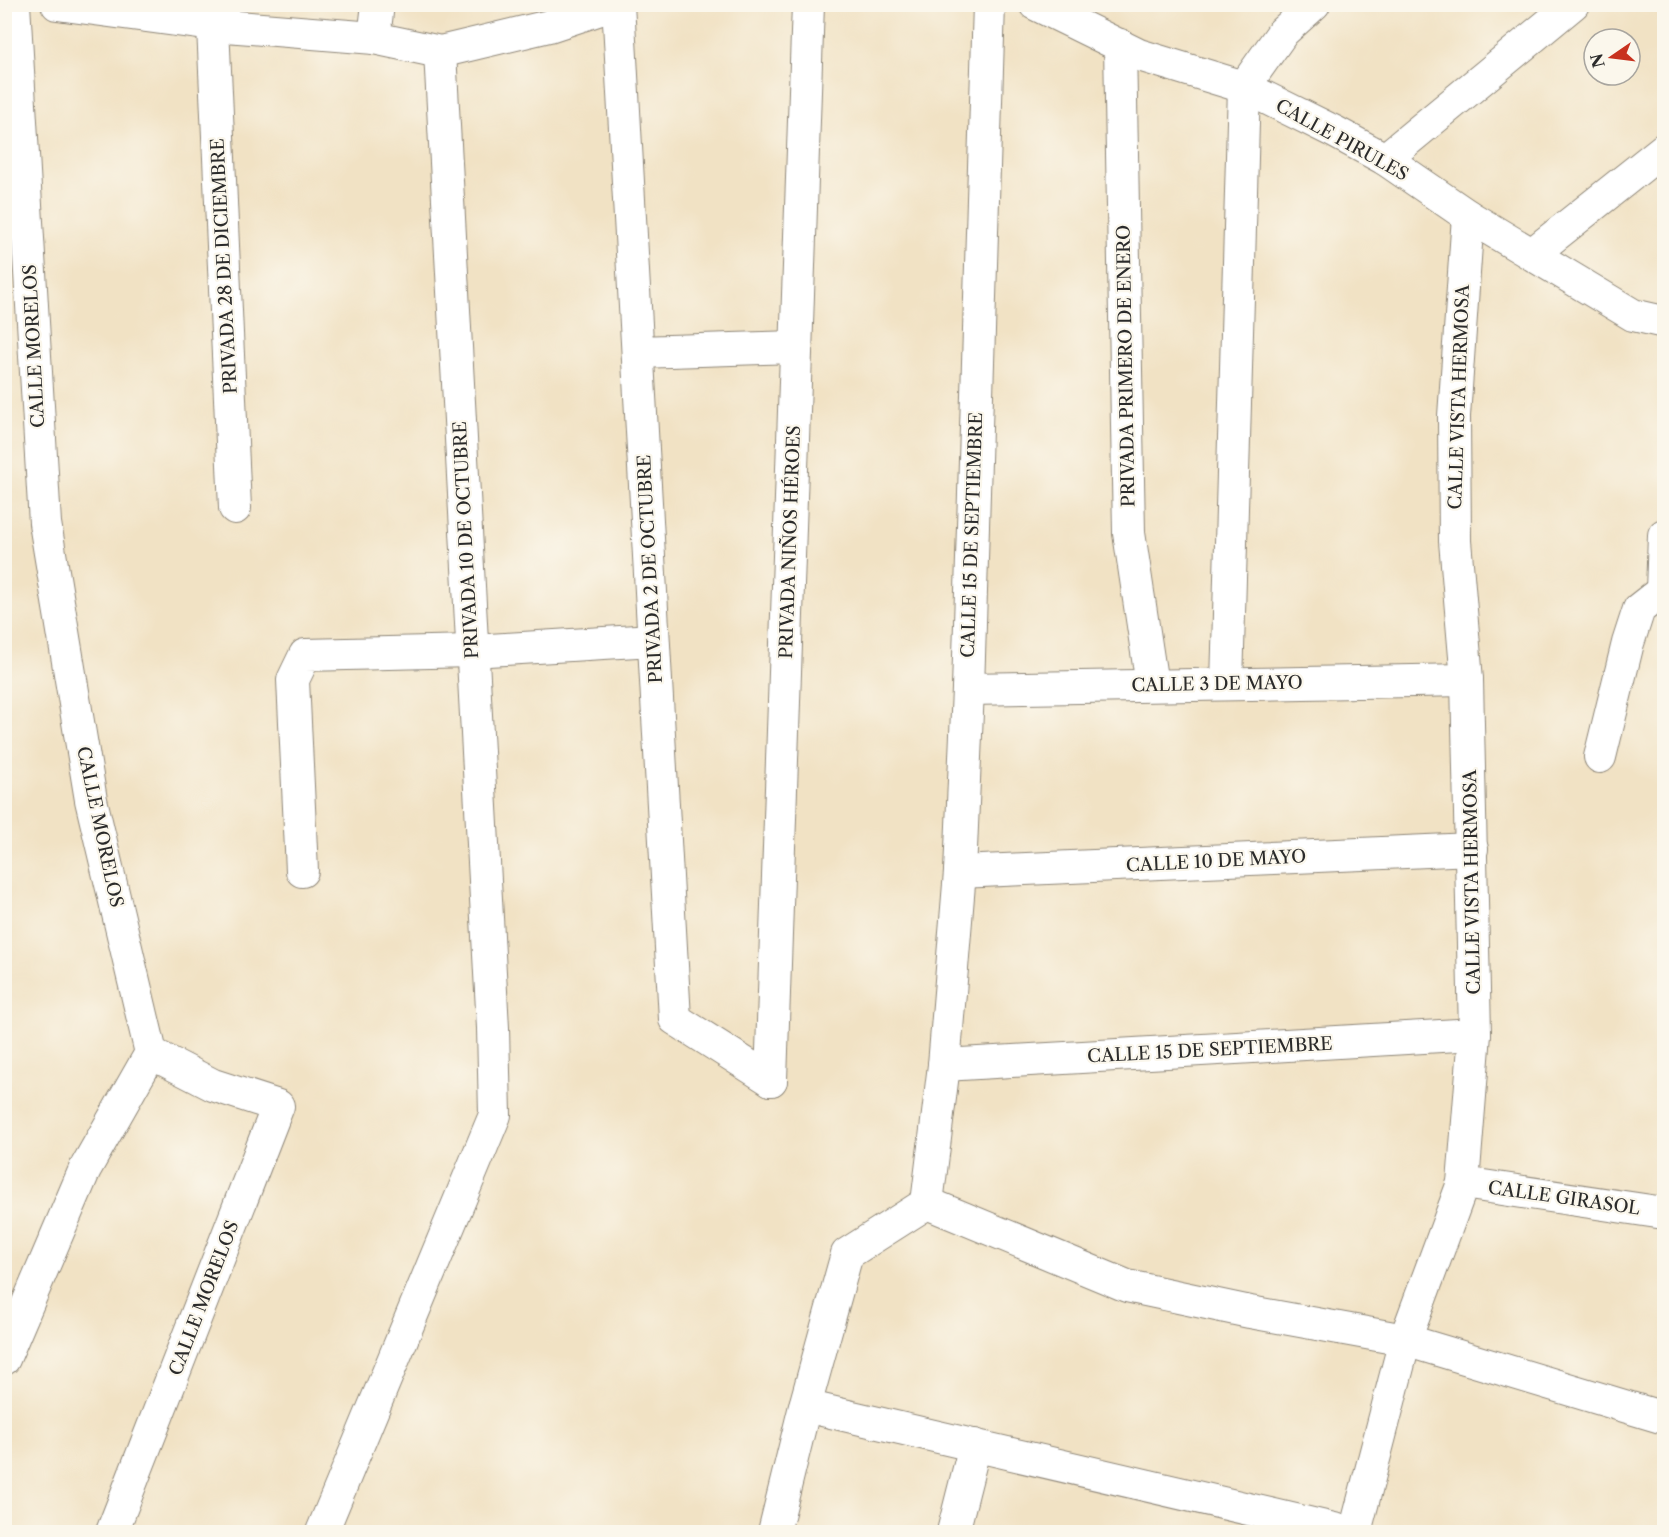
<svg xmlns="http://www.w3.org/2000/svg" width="1669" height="1537" viewBox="0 0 1669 1537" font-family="'Libre Caslon Text',serif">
  <rect width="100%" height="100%" fill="#fbf7ec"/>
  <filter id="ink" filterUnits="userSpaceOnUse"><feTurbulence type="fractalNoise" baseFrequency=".0167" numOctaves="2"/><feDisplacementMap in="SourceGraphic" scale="12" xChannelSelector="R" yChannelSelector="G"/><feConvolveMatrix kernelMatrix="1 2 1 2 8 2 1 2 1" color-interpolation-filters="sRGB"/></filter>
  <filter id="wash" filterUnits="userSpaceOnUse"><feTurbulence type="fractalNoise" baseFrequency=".008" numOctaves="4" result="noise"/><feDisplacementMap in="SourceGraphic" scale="24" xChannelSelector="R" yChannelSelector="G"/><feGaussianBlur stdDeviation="1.35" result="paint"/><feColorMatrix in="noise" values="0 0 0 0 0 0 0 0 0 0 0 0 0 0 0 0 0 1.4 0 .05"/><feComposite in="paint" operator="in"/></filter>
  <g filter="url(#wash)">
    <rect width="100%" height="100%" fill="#f1e2c4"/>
  </g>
  <g filter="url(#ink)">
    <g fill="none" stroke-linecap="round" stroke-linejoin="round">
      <defs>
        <g id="minor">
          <polyline points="14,4 45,523 91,800 151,1053 213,1085 278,1106 112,1532"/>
          <polyline points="57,4 213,25 374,38 440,52 549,26 615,4"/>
          <polyline points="618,4 675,1019 771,1080"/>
          <polyline points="1035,4 1139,55 1244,87 1335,132 1385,159 1468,216 1633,315 1664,322"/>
          <polyline points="212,5 235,508"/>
          <polyline points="374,38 378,4"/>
          <polyline points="1120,45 1129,533 1152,685"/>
          <polyline points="1385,159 1573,4"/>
          <polyline points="1532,254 1664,149"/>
          <polyline points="638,352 796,347"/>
          <polyline points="1662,591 1664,535"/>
          <polyline points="1227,684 1244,87 1283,32 1314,4"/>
          <polyline points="968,689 1467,680"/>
          <polyline points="1600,757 1628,643 1639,609 1662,591 1664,592"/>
          <polyline points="302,871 293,680 305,655 472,651 653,640"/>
          <polyline points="960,872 1472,849"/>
          <polyline points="944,1065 1475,1034"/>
          <polyline points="771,1080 808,4"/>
          <polyline points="1463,1183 1664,1213"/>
          <polyline points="927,1203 944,1065 960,872 968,689 989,4"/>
          <polyline points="927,1203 1127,1286 1250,1312 1405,1340 1664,1418"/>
          <polyline points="4,1359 85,1169 151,1053"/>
          <polyline points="805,1406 1347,1532"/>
          <polyline points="322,1532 495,1115 493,1028 440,52"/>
          <polyline points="774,1532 805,1406 847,1254 927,1203"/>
          <polyline points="953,1532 975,1445"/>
          <polyline points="1355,1532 1405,1340 1463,1183 1475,1034 1467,680 1455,541 1454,416 1468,216"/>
        </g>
      </defs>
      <!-- minor casing -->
      <use href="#minor" stroke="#8e8678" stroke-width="34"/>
      <!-- minor -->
      <use href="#minor" stroke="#fff" stroke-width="32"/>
    </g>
  </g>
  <g text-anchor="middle" stroke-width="4.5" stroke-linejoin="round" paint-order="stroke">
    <!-- street labels -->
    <g font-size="18" fill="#2b2b2b" stroke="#fbf7ec">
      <text transform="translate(1342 140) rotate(29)" y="6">CALLE PIRULES</text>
      <text transform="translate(224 266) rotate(-93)" y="6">PRIVADA 28 DE DICIEMBRE</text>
      <text transform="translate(34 346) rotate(-93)" y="6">CALLE MORELOS</text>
      <text transform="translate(1126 366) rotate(-91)" y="6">PRIVADA PRIMERO DE ENERO</text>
      <text transform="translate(1459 397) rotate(-88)" y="6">CALLE VISTA HERMOSA</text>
      <text transform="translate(972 535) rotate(-88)" y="6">CALLE 15 DE SEPTIEMBRE</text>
      <text transform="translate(466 540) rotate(-93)" y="6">PRIVADA 10 DE OCTUBRE</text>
      <text transform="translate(790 542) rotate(-88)" y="6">PRIVADA NIÑOS HÉROES</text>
      <text transform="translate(650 569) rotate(-93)" y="6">PRIVADA 2 DE OCTUBRE</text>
      <text transform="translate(1217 684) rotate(-1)" y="6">CALLE 3 DE MAYO</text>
      <text transform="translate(100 827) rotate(78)" y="6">CALLE MORELOS</text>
      <text transform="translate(1216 861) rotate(-3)" y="6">CALLE 10 DE MAYO</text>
      <text transform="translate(1472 882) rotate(-91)" y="6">CALLE VISTA HERMOSA</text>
      <text transform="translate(1210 1050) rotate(-3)" y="6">CALLE 15 DE SEPTIEMBRE</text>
      <text transform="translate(1564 1198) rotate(8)" y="6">CALLE GIRASOL</text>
      <text transform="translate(204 1298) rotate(-69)" y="6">CALLE MORELOS</text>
    </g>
  </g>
  <!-- margin -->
  <rect width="1669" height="1537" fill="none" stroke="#fbf7ec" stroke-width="24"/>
  <!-- north arrow -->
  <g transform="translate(1612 57) rotate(256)"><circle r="28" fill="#fbf7ec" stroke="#a8a59f" stroke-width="1.5"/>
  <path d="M0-4.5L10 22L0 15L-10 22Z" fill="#c8321e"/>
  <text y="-9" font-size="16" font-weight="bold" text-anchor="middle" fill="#2b2b2b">N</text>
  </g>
</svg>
